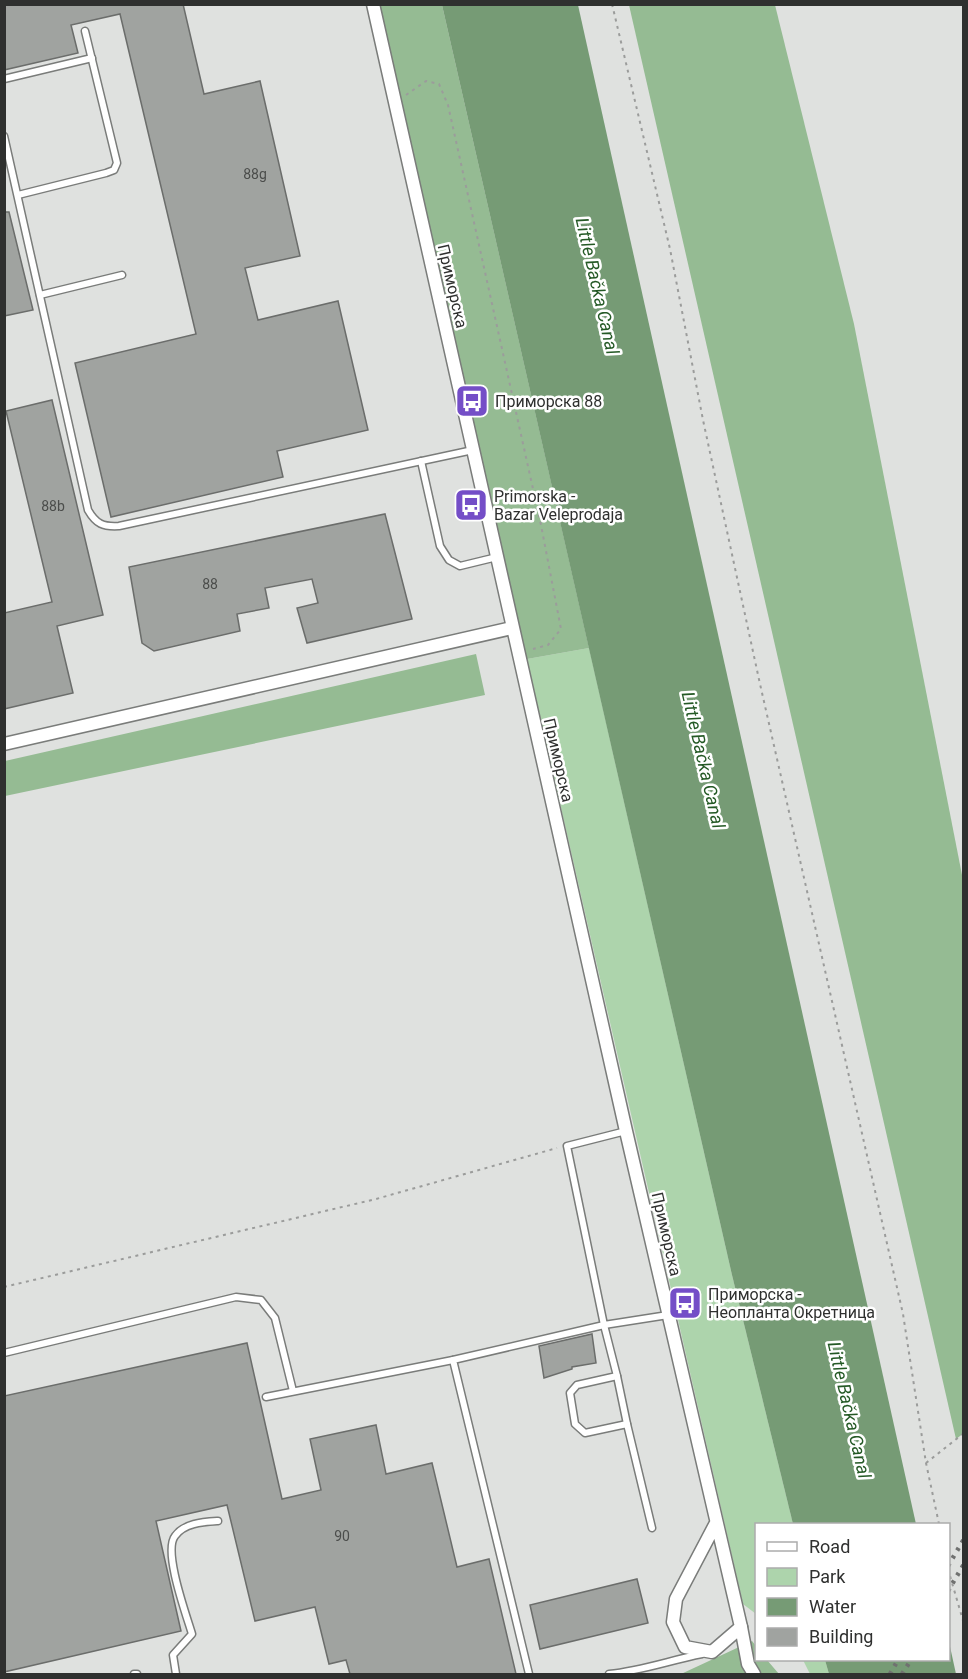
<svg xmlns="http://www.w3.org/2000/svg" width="968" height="1679" viewBox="0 0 968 1679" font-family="Roboto,sans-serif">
  <rect width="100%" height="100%" fill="#dfe1df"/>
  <!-- green -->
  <g fill="#add4ac">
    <polygon points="589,648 732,1275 793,1524 756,1524 756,1614 743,1604 527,659"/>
    <polygon points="803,1660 825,1660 829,1674 810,1674"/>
  </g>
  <!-- forest -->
  <g fill="#95bb93">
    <polygon points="379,5 442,5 589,648 527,659"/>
    <polygon points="629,5 775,5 854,324 963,880 964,1433 956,1439"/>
    <polygon points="476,654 485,695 5,796 5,761"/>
    <polygon points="752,1641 756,1646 756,1660 767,1660 779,1674 681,1674"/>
  </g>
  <!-- water -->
  <g fill="#769b75">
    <polygon points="442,5 578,5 916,1524 793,1524 732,1275"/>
    <polygon points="949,1642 956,1674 829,1674 825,1660 948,1660"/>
  </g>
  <!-- building -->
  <g fill="#a0a3a0" stroke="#6b6d6b" stroke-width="1.5">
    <polygon points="4,4 183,4 204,94 260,81 300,256 245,268 258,320 338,301 368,430 277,451 283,477 111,517 75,363 196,334 120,14 71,25 78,53 4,70"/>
    <polygon points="4,212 9,212 33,310 4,316"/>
    <polygon points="52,400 103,615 57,626 73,693 4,709 4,613 52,602 6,411"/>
    <polygon points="385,514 412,619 307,643 297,608 318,603 312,579 265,588 269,608 237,614 240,631 154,651 142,643 129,567"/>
    <polygon points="592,1334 596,1363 572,1367 572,1369 544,1378 539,1346"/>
    <polygon points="247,1343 282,1499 321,1490 310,1439 376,1425 386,1474 432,1463 457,1567 489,1559 516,1674 350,1674 346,1660 329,1664 315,1607 255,1621 227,1505 156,1521 181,1631 4,1672 4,1396"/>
    <polygon points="637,1579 648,1623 540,1649 530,1605"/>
  </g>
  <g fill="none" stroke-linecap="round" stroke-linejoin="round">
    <defs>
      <g id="lane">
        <polyline points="4,79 92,58"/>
        <path d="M4 136 88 510C96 524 103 527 119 526L473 450"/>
        <polyline points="18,195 106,173 114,170 117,163 85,31"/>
        <polyline points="40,295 122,275"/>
        <polyline points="421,461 440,546 449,560 460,566 497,557"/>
        <polyline points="626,1131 567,1146 604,1325 668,1315"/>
        <polyline points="4,1353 236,1297 261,1300 275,1318 293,1391"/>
        <polyline points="617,1376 627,1424"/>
        <polyline points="266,1397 453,1360"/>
        <polyline points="134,1674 137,1674"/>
        <path d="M176 1674 173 1655 192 1634C186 1614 163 1551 175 1536 184 1523 203 1522 218 1521"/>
        <polyline points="529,1674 453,1360 604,1325 617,1376 577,1385 570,1393 575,1424 585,1433 627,1424 652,1528"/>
        <path d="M609 1674C641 1671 671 1660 702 1654"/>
      </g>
      <g id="street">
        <polyline points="373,4 626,1131 741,1627 712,1652 685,1647 673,1622 676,1599 716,1523"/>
        <polyline points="4,744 512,628"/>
        <polyline points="741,1627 748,1664 754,1674"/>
      </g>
    </defs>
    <!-- lane casing -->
    <use href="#lane" stroke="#7a7c7a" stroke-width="9"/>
    <!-- street casing -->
    <use href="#street" stroke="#7a7c7a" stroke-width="15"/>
    <!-- path -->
    <g stroke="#9b9c9b" stroke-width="2" stroke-dasharray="3 4.5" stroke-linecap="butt">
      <polyline points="612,4 670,249 703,420 760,684 903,1314 926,1463 939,1524"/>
      <polyline points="406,95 426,81 439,84 448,105 541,525 561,629 548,645 533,649"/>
      <polyline points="4,1287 376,1199 557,1148"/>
      <polyline points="926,1463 964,1433"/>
      <polyline points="948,1569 964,1624"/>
    </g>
    <!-- lane -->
    <use href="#lane" stroke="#fff" stroke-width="6"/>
    <!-- street -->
    <use href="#street" stroke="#fff" stroke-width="12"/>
    <!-- rail -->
    <g stroke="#707170" stroke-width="4.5" stroke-dasharray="3 6" stroke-linecap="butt">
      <polyline points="948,1566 964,1539"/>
      <polyline points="948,1591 964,1564"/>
      <polyline points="890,1674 898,1660"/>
      <polyline points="902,1674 911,1660"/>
    </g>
  </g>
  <!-- icons -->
  <defs>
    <symbol id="bus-square" viewBox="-11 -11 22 22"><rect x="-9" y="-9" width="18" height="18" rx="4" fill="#744ec7" stroke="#fff"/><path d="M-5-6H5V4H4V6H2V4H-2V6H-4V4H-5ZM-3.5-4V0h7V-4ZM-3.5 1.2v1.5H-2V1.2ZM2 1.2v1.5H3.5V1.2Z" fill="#fff"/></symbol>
  </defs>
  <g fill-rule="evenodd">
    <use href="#bus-square" x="453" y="382" width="38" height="38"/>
    <use href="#bus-square" x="452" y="486" width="38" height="38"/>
    <use href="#bus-square" x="666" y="1284" width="38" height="38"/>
  </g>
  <g text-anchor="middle" stroke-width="5" stroke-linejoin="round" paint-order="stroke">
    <!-- number labels -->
    <g font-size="14" fill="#4b4d4b">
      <text x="255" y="179">88g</text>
      <text x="53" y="511">88b</text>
      <text x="210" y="589">88</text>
      <text x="342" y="1541">90</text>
    </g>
    <!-- street labels -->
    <g font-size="16" fill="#2f302f" stroke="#fff">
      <text transform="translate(453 286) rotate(77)" y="6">Приморска</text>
      <text transform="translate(559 760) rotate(77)" y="6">Приморска</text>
      <text transform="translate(667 1234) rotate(77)" y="6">Приморска</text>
    </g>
    <!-- poi labels -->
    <g font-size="16" fill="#2f302f" stroke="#fff" text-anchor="start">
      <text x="495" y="407">Приморска 88</text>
      <text x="494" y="502">Primorska -<tspan x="494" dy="18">Bazar Veleprodaja</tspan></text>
      <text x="708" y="1300">Приморска -<tspan x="708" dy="18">Неопланта Окретница</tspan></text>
    </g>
    <!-- water labels -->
    <g font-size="18" font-style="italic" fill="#245925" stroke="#fff">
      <text transform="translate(597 286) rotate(77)" y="6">Little Bačka Canal</text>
      <text transform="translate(703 760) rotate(77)" y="6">Little Bačka Canal</text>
      <text transform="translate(849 1410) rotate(77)" y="6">Little Bačka Canal</text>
    </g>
  </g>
  <!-- border -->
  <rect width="968" height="1679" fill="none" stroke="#2f302f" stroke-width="12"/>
  <!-- legend -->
  <rect x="755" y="1523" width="195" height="138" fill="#ffffff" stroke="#acacac" stroke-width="1.5"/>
  <rect x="767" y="1542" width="30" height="9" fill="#ffffff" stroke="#acacac" stroke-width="1.5"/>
  <text x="809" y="1553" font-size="18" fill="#2f302f">Road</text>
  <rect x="767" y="1568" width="30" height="18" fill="#add4ac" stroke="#acacac" stroke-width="1.5"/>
  <text x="809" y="1583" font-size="18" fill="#2f302f">Park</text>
  <rect x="767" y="1598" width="30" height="18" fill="#769b75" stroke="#acacac" stroke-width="1.5"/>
  <text x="809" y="1613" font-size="18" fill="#2f302f">Water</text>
  <rect x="767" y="1628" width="30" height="18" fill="#a0a3a0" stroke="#acacac" stroke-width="1.5"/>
  <text x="809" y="1643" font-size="18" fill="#2f302f">Building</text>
</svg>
